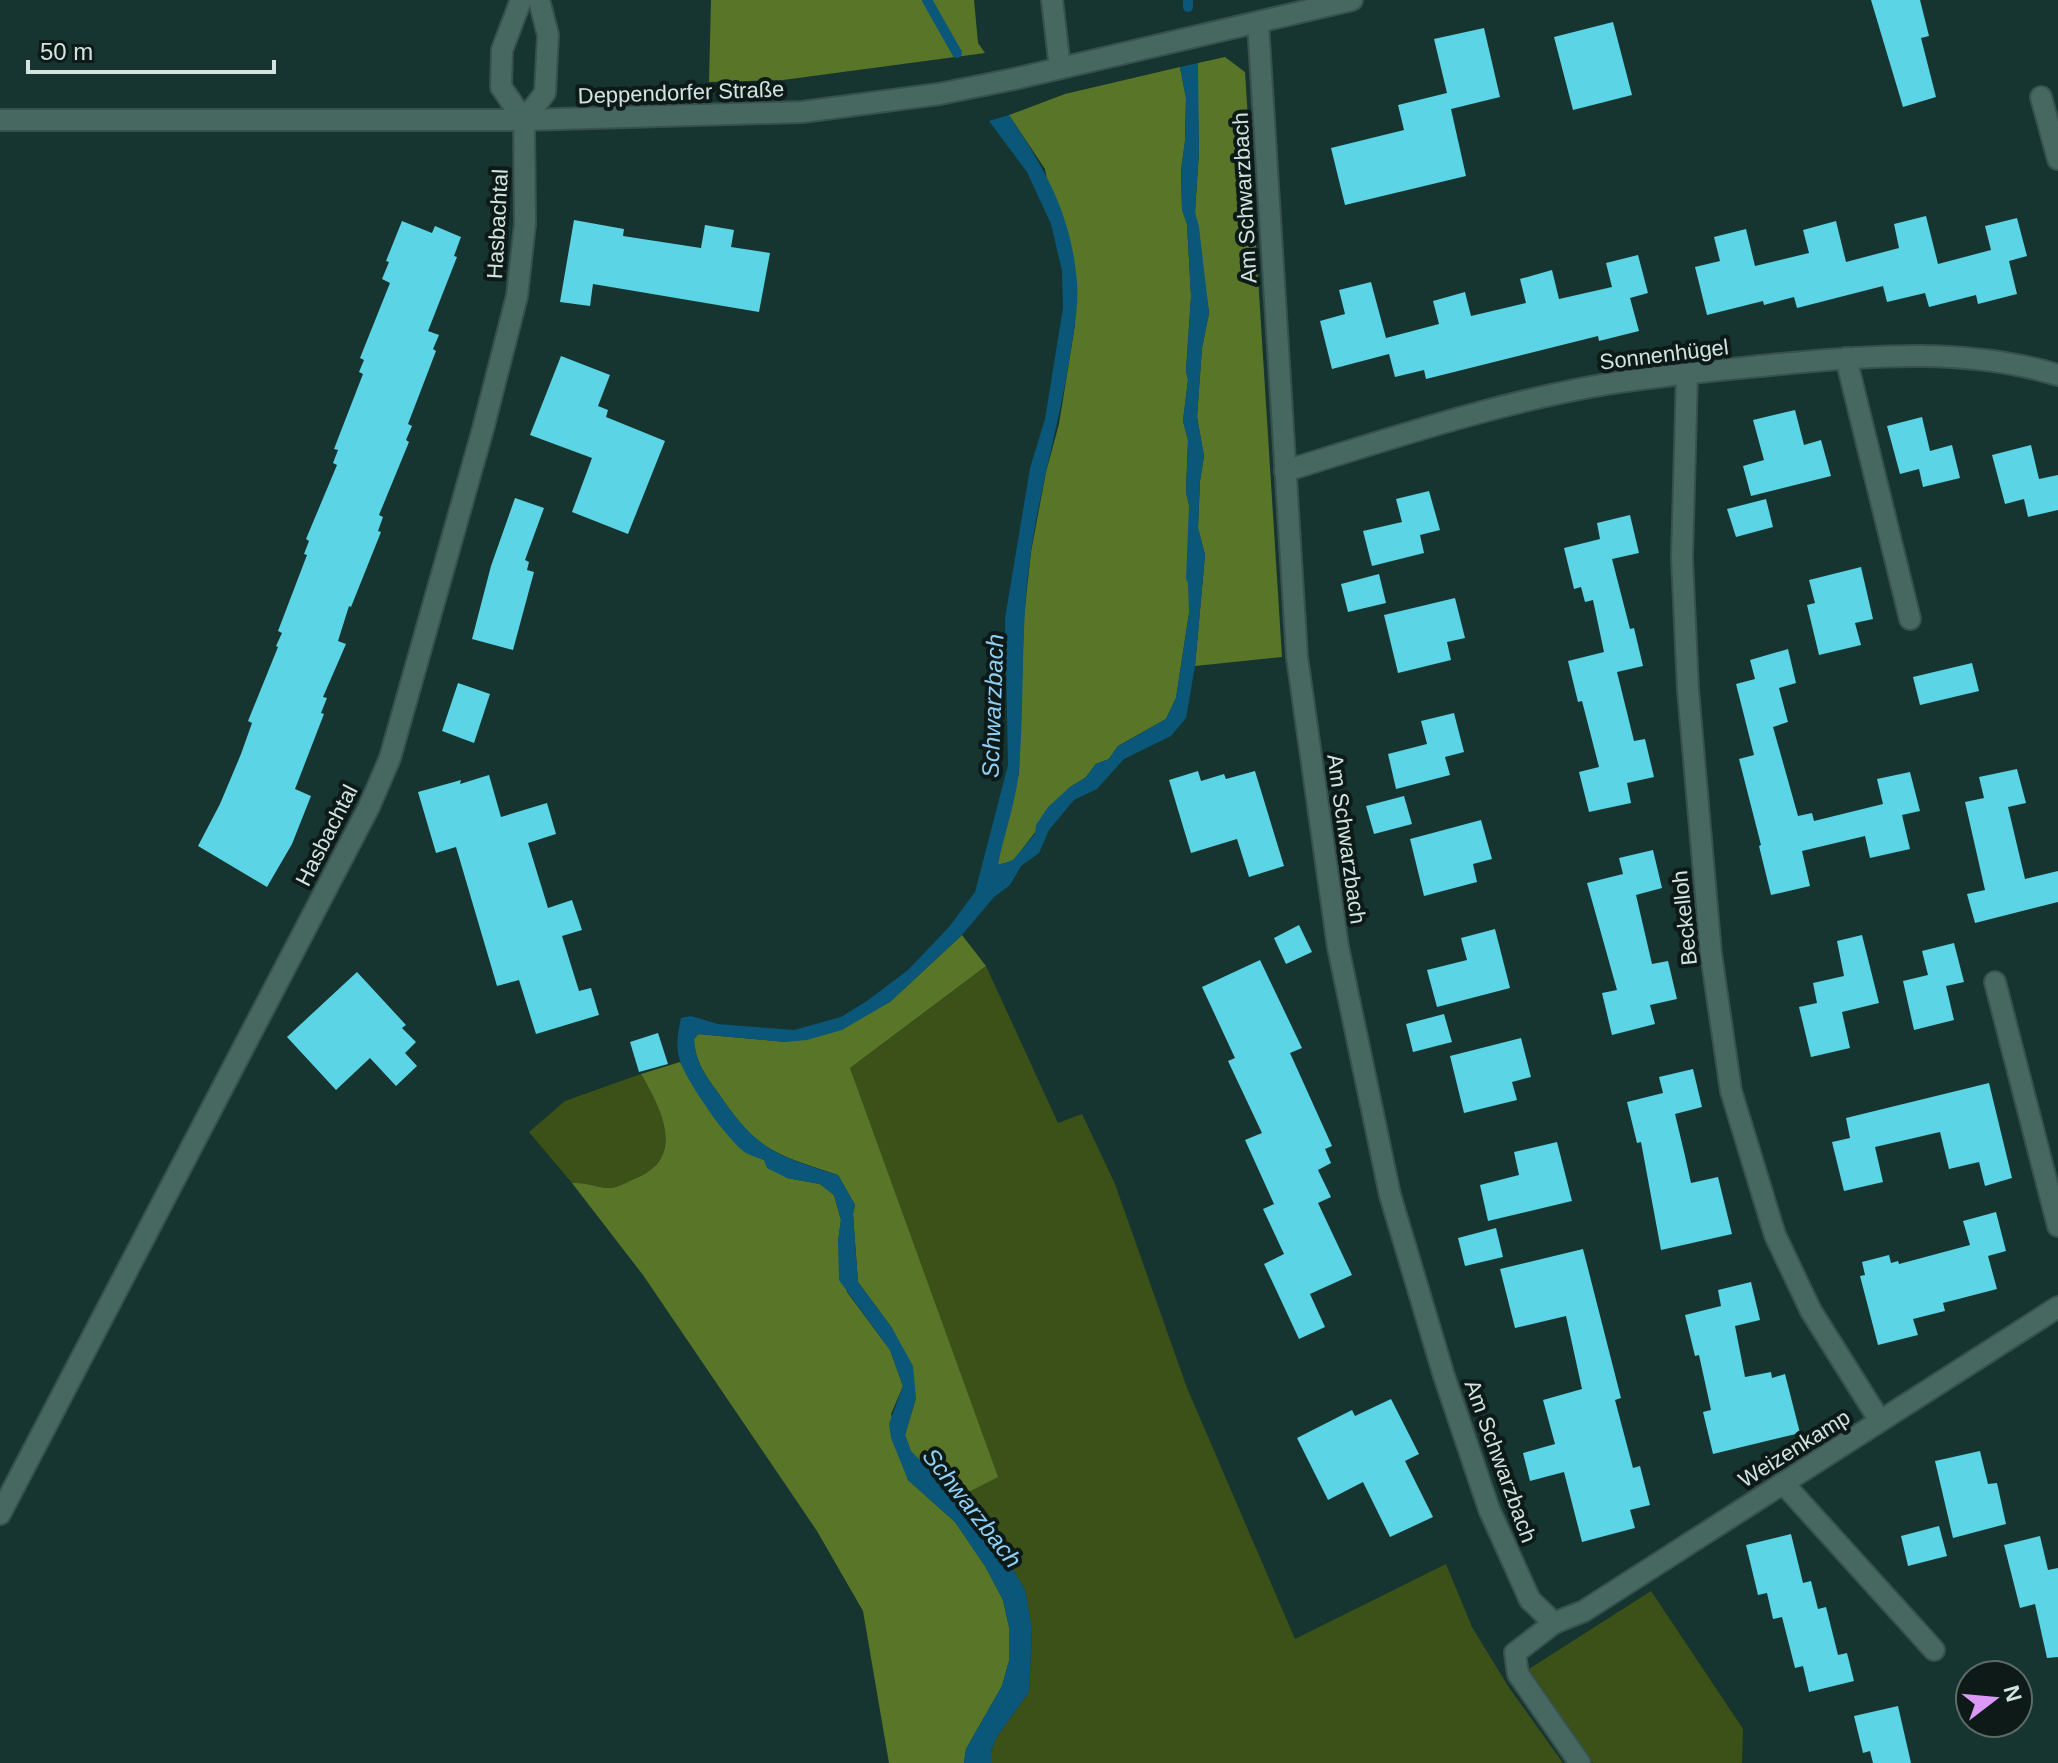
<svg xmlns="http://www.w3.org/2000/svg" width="2058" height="1763" viewBox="0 0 2058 1763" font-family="Helvetica,sans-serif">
  <rect width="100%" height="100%" fill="#163530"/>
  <!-- green -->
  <g fill="#3c5118">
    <polygon points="986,966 1058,1123 1082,1114 1115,1184 1187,1388 1295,1639 1446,1564 1472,1627 1508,1686 1563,1763 991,1763 991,1752 996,1738 1029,1692 1032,1629 1025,1590 1003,1552 957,1498 997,1477 850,1068"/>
    <path d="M641 1074C662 1110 687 1159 634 1179 627 1182 617 1188 610 1188 598 1188 586 1182 572 1183L529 1132 565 1101Z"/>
    <polygon points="1651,1591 1743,1729 1742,1763 1593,1763 1529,1669"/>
  </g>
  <!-- forest -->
  <g fill="#597628">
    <polygon points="711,0 974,0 978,43 985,53 783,80 709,82"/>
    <polygon points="1225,57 1245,72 1282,657 1195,666 1205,555 1198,528 1200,481 1204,456 1197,417 1202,348 1209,313 1195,212 1199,151 1197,72 1198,63"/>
    <polygon points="1180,67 1186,98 1185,141 1181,170 1182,209 1187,224 1191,296 1186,371 1188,380 1183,421 1188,440 1186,492 1189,505 1189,613 1176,698 1166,719 1118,746 1109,759 1096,764 1085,778 1070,787 1013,861 997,865 1019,773 1024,617 1031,552 1046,472 1059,424 1075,325 1045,169 1009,115 1065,94"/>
    <path d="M962 935 986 966 850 1068 998 1477 957 1498 911 1452 905 1435 916 1398 892 1328 858 1282 853 1214 855 1205 838 1175C775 1154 757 1151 719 1094 706 1076 695 1062 694 1039L698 1034 786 1042 890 1002Z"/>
    <path d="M680 1062 715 1119 745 1152 764 1160 787 1178 820 1184 834 1195 841 1220 838 1241 847 1292 890 1350 903 1386 891 1414 908 1480 955 1522 985 1566 1003 1600 1009 1627V1661L1002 1686 966 1749 964 1763H889L863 1611 817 1531 643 1275 572 1183C586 1182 598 1188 610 1188 617 1188 627 1182 634 1179 687 1159 662 1110 641 1074Z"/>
  </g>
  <!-- water -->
  <path fill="#0a5779" d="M1198 63 1199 151 1195 212 1199 227 1209 313 1202 348 1197 417 1204 456 1200 481 1198 528 1205 555 1195 666 1186 718 1171 736 1124 759 1097 789 1074 800 1049 830 1039 853 1021 866 1010 885 994 897 962 935 890 1002 842 1030 807 1040 786 1042 699 1034 694 1039C695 1062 706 1077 719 1094 757 1150 775 1155 838 1175L855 1205 853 1214 858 1282 892 1328 913 1366 916 1398 905 1435 911 1451 963 1504 1003 1552 1025 1590 1032 1629 1029 1692 996 1738 991 1752V1763H964L966 1749 1002 1686 1009 1661V1627L1003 1600 985 1566 955 1522 908 1480 891 1438 889 1424 903 1386 890 1350 839 1280 838 1241 841 1220 834 1195 820 1184 787 1178 767 1168 764 1160C758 1158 752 1156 746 1153 728 1141 687 1082 680 1061 675 1046 678 1033 681 1018L691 1016 718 1024 794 1030 841 1017 867 1001 908 970 949 927 975 892 1008 765 1005 618 1030 468 1045 419 1063 308 1062 271 1051 224 1027 172 989 121 1009 115C1046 171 1071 213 1077 282 1079 308 1073 335 1069 361 1059 425 1040 487 1031 551 1020 624 1025 697 1019 770 1016 802 1004 834 998 865L1013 860 1035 834 1036 825 1048 807 1070 787 1085 778 1096 764 1109 759 1117 747 1166 719 1176 698 1189 613 1188 583 1186 579 1189 505 1186 492 1188 440 1183 421 1188 380 1186 371 1191 296 1187 224 1182 210 1181 170 1185 141 1186 98 1180 67Z"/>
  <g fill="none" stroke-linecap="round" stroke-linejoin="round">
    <!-- stream -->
    <g stroke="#0a5779" stroke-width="10">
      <polyline points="927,0 957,53"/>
      <polyline points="1188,0 1188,7"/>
    </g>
  </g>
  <!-- building -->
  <g fill="#5bd4e5">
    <polygon points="1871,0 1920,0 1929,36 1921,38 1936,97 1903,107"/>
    <polygon points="1613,22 1632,95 1573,110 1554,37"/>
    <polygon points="1484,28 1500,97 1451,109 1466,176 1345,205 1331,148 1404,130 1398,105 1447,93 1434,39"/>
    <polygon points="1926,216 1938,264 1991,250 1985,226 2017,218 2027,256 2009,261 2017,294 1978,304 1976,295 1929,307 1925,293 1887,302 1883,286 1797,308 1794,297 1764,305 1763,301 1707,315 1695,267 1720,261 1714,237 1746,229 1755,266 1809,253 1803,230 1836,221 1846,262 1899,248 1894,224"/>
    <polygon points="574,220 624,229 623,236 701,248 705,225 734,230 731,247 770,253 759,312 593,284 590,306 560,302"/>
    <polygon points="402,221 432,233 435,226 461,237 454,256 457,257 428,331 439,335 433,349 436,351 408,424 412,426 406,440 409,442 379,515 383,517 378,531 381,532 351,607 349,606 338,641 346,644 323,697 327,698 321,713 324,714 295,789 311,796 292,844 267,887 198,846 220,804 241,754 252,723 248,721 278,647 276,646 282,633 278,631 307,555 304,554 309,541 306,539 337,465 333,463 338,450 334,449 363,374 359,372 364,360 360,358 390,283 382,279 389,262 386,261"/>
    <polygon points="1638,255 1648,293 1630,298 1639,331 1599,341 1598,336 1426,379 1424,370 1395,377 1389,354 1332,369 1320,321 1345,314 1339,290 1371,282 1386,338 1439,324 1433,301 1465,292 1471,316 1526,303 1520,279 1552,270 1559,299 1612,287 1606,263"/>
    <polygon points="561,356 610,375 598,406 608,410 606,417 665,441 628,534 572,512 592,458 530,435"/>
    <polygon points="1795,410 1804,445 1821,440 1831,476 1751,496 1743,466 1764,460 1753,420"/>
    <polygon points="1922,417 1930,451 1952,445 1960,478 1923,487 1919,469 1900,474 1887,426"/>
    <polygon points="2031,445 2039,479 2058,475 2058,510 2028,517 2024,499 2005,504 1992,455"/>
    <polygon points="1429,491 1440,530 1420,535 1424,553 1372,566 1363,531 1402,522 1396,499"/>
    <polygon points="515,498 544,508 525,560 529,562 527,570 534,572 513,650 472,639 491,566"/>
    <polygon points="1766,499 1773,527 1736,537 1727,509"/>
    <polygon points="1630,515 1639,553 1612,559 1630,629 1634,628 1643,666 1617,672 1634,741 1645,739 1654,777 1627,783 1631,803 1589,812 1579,772 1599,767 1582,701 1578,702 1568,661 1604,652 1593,600 1585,602 1581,587 1574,589 1564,548 1600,539 1597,523"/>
    <polygon points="1861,567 1873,619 1855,623 1861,645 1819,655 1807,605 1815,603 1809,580"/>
    <polygon points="1379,574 1386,603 1348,612 1341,584"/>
    <polygon points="1455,598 1465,638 1447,642 1451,660 1398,673 1384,615"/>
    <polygon points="1788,649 1796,683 1779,688 1788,722 1773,727 1798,816 1812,813 1814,821 1883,804 1877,779 1910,772 1920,811 1902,815 1910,849 1870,858 1865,836 1802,851 1810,886 1771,895 1759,846 1761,845 1739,759 1754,755 1736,684 1755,679 1750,660"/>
    <polygon points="1972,663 1979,691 1920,705 1913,677"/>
    <polygon points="458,683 490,694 474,743 442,731"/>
    <polygon points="1454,713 1464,752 1445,757 1450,775 1396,789 1388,754 1427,744 1421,721"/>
    <polygon points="2017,769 2026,803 2008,807 2025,879 2058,871 2058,902 1975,923 1967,894 1985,890 1965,802 1984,798 1979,777"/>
    <polygon points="1198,771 1201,781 1224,774 1226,779 1255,771 1284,866 1249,877 1237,839 1191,853 1169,780"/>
    <polygon points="489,775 501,817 547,803 556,834 528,843 548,908 572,900 582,930 562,936 579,991 591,988 599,1015 536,1034 519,980 497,986 456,847 436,853 418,792 461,780 460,784"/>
    <polygon points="1404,796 1412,824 1374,834 1366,806"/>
    <polygon points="1481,820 1492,859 1473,864 1477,882 1424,896 1410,839"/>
    <polygon points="1653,850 1662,888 1636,895 1652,964 1668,961 1677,999 1650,1005 1655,1024 1612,1035 1602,993 1617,990 1587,883 1623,874 1619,858"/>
    <polygon points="1299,925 1312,952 1286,964 1274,938"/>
    <polygon points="1495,929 1510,988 1437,1007 1427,970 1467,960 1461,938"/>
    <polygon points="1862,935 1879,1003 1842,1012 1850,1048 1811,1057 1799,1007 1817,1003 1813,983 1844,976 1837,941"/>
    <polygon points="1954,943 1964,982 1946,986 1954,1020 1914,1030 1903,981 1928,975 1922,951"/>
    <polygon points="1260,960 1302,1048 1290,1053 1332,1146 1325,1149 1331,1163 1318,1170 1331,1197 1318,1203 1352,1275 1310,1294 1325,1327 1299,1339 1264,1264 1284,1254 1263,1209 1274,1204 1245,1140 1262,1133 1228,1061 1235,1058 1202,987"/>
    <polygon points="357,972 406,1025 402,1028 416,1042 405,1053 417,1066 396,1086 370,1058 336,1090 287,1037"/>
    <polygon points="1444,1014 1452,1042 1413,1052 1406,1024"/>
    <polygon points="658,1033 668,1064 639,1072 630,1042"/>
    <polygon points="1521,1038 1531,1077 1512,1082 1517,1100 1464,1113 1450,1056"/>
    <polygon points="1693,1069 1702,1107 1675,1114 1685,1156 1691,1183 1718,1177 1732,1234 1661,1250 1641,1142 1637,1143 1627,1102 1663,1093 1659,1077"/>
    <polygon points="1989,1083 2012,1178 1985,1186 1979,1162 1949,1169 1940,1132 1875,1147 1883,1182 1844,1191 1832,1142 1850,1138 1846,1118"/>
    <polygon points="1557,1142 1572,1201 1488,1221 1480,1185 1519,1175 1514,1152"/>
    <polygon points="1996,1212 2006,1251 1988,1256 1997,1289 1943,1303 1945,1311 1913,1319 1918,1335 1878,1345 1860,1276 1865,1275 1862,1262 1889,1255 1891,1263 1898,1261 1899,1264 1970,1245 1963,1221"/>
    <polygon points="1496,1228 1503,1257 1465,1266 1458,1238"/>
    <polygon points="1583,1249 1621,1398 1615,1400 1633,1468 1640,1466 1650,1505 1630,1510 1635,1528 1582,1542 1564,1472 1530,1481 1523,1453 1555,1444 1543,1400 1582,1389 1566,1316 1515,1328 1500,1269"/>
    <polygon points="1751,1282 1760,1320 1735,1326 1745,1377 1771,1372 1772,1378 1785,1374 1800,1433 1713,1454 1703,1412 1711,1410 1699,1355 1695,1356 1685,1315 1721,1306 1718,1290"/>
    <polygon points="1391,1399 1419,1454 1405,1461 1433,1517 1390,1537 1363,1482 1328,1500 1297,1438 1352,1410 1355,1416"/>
    <polygon points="1980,1451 1988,1484 1997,1483 2006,1524 1953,1538 1935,1461"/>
    <polygon points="1939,1526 1947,1556 1908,1566 1901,1536"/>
    <polygon points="1791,1534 1803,1583 1811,1581 1818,1609 1826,1607 1838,1655 1847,1653 1854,1681 1809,1692 1803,1666 1795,1668 1782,1617 1773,1619 1767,1593 1758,1595 1746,1545"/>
    <polygon points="2040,1536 2048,1570 2058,1568 2058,1657 2047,1658 2035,1604 2020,1608 2004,1545"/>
    <polygon points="1898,1706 1911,1763 1873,1763 1870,1751 1863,1753 1854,1716"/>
  </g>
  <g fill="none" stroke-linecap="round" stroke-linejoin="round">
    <defs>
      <g id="minor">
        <polyline points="521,0 502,50 501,87 524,120"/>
        <polyline points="1052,0 1060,68"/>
        <polyline points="1258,23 1297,657 1338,947 1390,1195 1444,1376 1489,1509 1530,1600 1554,1623"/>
        <polyline points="2041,97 2058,159"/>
        <polyline points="0,120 524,120 802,112 939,94 1014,79 1352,0"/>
        <polyline points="524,120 545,93 548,35 539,0"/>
        <polyline points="1846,358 1910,619"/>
        <polyline points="1687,374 1682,558 1688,690 1711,954 1731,1091 1775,1235 1811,1311 1880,1421"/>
        <path d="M1285 471C1389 439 1493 404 1601 385 1660 375 1721 370 1781 364 1873 355 1969 348 2058 375"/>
        <polyline points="1995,982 2058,1226"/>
        <polyline points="1783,1483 1934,1650"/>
        <polyline points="0,1514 369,807 390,758 483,429 517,296 525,224 524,120"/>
        <polyline points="1580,1763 1518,1674 1515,1653 1554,1623 1584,1611 2058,1307"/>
      </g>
    </defs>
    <!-- minor casing -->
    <use href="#minor" stroke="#37514c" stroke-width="24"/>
    <!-- minor -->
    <use href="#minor" stroke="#476761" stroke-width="20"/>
  </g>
  <g text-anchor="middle" stroke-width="8" stroke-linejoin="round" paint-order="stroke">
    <!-- street labels -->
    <g font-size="22" fill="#d2e4e0" stroke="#0d1a18">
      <text transform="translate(681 92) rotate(-2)" y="8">Deppendorfer Straße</text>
      <text transform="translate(1244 198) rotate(-93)" y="8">Am Schwarzbach</text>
      <text transform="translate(497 224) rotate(-87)" y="8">Hasbachtal</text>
      <text transform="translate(1664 354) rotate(-7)" y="8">Sonnenhügel</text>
      <text transform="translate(326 835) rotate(-63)" y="8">Hasbachtal</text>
      <text transform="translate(1347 839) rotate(82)" y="8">Am Schwarzbach</text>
      <text transform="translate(1684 918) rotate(-96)" y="8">Beckelloh</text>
      <text transform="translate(1794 1448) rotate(-32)" y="8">Weizenkamp</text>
      <text transform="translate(1501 1461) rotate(70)" y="8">Am Schwarzbach</text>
    </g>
    <!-- water labels -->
    <g font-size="24" font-style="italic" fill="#90d0f6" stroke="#0d1a18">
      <text transform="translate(993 706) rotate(-88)" y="8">Schwarzbach</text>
      <text transform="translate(972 1508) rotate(52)" y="8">Schwarzbach</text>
    </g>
  </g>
  <!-- north arrow -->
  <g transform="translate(1994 1699) rotate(74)"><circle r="38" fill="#0d1a18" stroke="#5c6b68" stroke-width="2"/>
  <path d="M0-6L14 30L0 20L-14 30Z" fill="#db99f5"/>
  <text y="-12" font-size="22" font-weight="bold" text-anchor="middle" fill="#d2e4e0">N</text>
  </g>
  <!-- scale -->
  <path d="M28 60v12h246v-12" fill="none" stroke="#d2e4e0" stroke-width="4"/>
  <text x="40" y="60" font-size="24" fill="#d2e4e0" stroke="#0d1a18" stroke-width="6" paint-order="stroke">50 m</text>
</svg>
